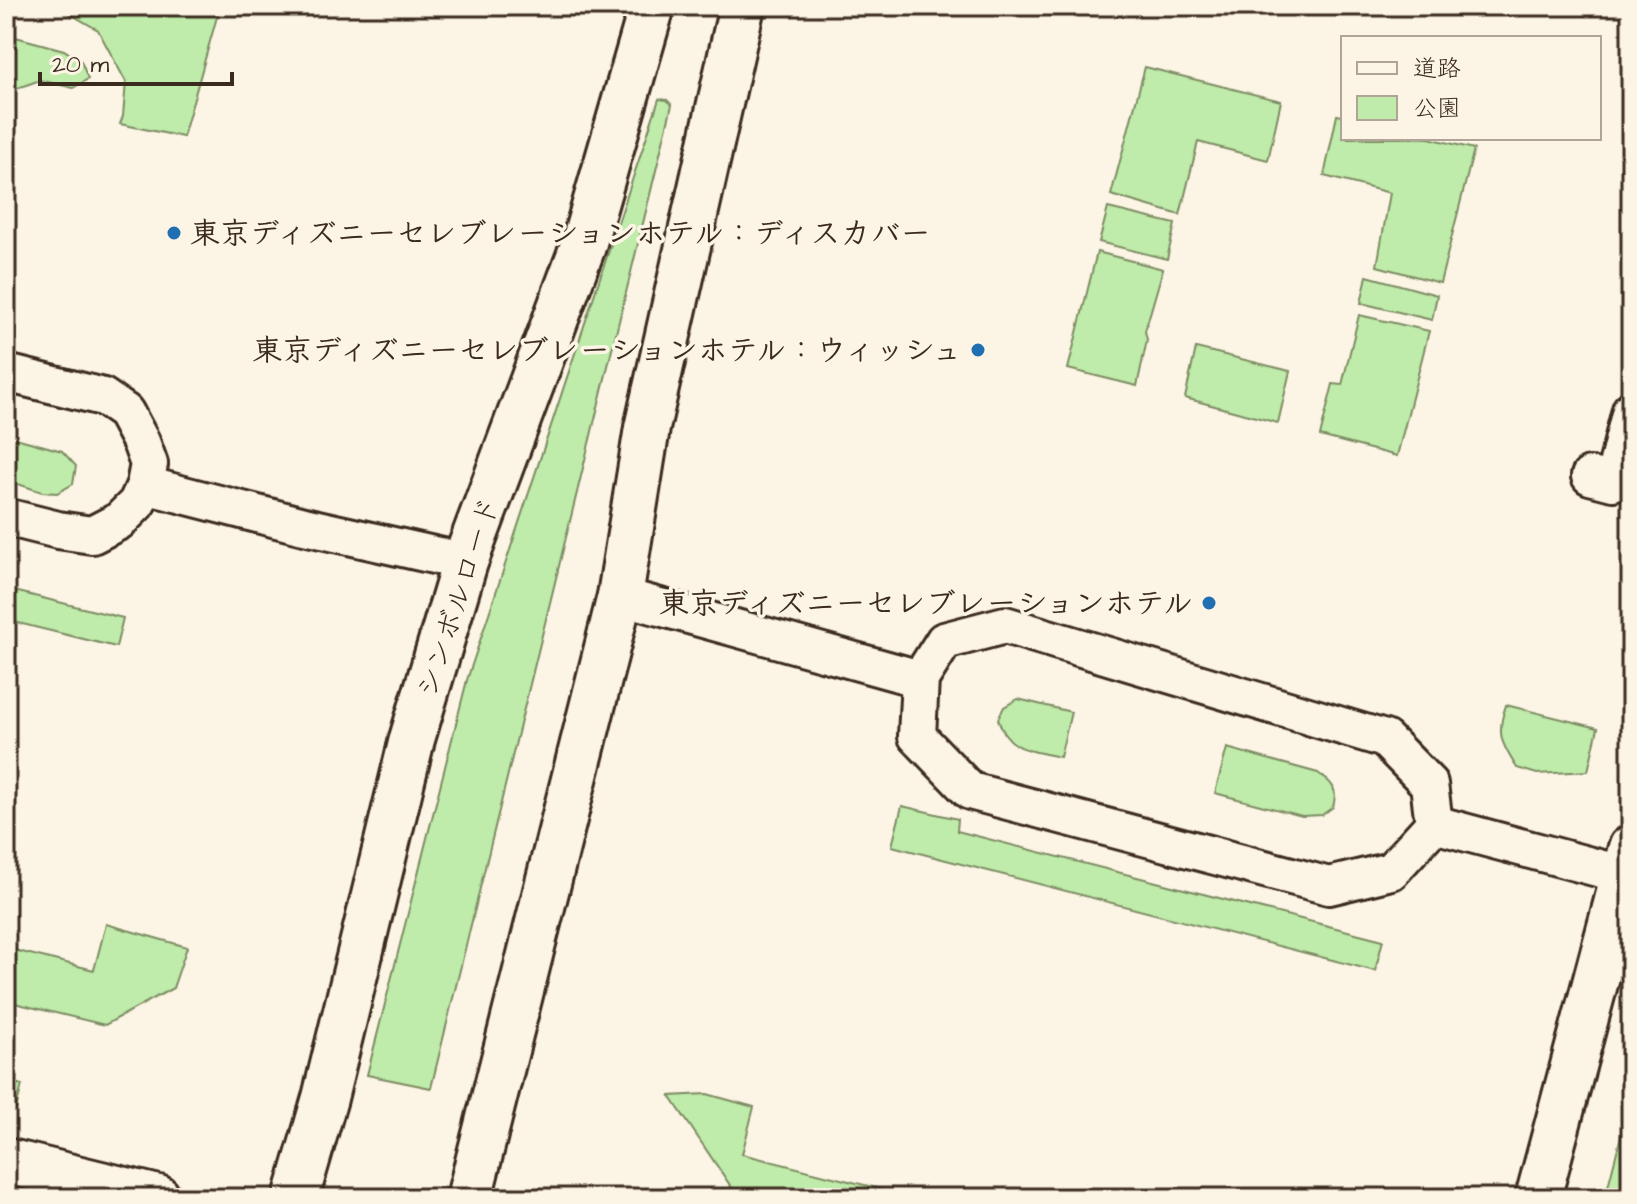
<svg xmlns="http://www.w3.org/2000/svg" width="1637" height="1204" viewBox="0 0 1637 1204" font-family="'Architects Daughter','Klee One',sans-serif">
  <rect width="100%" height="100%" fill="#fcf5e5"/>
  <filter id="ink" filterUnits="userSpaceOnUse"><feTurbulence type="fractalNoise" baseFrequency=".0125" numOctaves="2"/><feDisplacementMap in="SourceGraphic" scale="16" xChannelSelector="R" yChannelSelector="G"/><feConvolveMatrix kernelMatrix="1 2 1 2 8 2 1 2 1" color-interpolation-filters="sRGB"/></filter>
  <g filter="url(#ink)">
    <!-- green -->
    <g fill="#bfecaa" stroke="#7d8b64" stroke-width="2">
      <polygon points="41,6 220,6 183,137 120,124 123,116 126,82 98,30 65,11"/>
      <polygon points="6,32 12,36 64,50 81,61 88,79 73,88 40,80 15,89 6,79"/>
      <polygon points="1145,67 1281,101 1268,160 1198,142 1180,215 1111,195"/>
      <polygon points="659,99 667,100 672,105 431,1088 367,1075 467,680"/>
      <polygon points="1337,115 1343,116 1343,138 1429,138 1474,149 1440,283 1377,266 1390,193 1324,176"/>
      <polygon points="1108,208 1175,224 1167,259 1099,242"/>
      <polygon points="1097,252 1163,269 1145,331 1147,340 1137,386 1068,369"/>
      <polygon points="1367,276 1437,295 1432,320 1361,303"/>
      <polygon points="1359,315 1429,331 1397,456 1320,436 1333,384 1342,385"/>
      <polygon points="1196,348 1290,371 1278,423 1185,398"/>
      <polygon points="12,437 62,451 76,466 73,484 57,493 42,492 6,480 6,462"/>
      <polygon points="6,589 123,618 116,647 6,620"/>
      <path d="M1018 699 1071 712 1060 757C1030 750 1008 751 998 719L1004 707Z"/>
      <path d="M1506 705 1598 728 1588 771 1537 774 1517 768C1501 743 1496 734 1506 705Z"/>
      <path d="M1227 748 1318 773C1333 783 1338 789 1333 807L1322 815 1302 816 1215 793Z"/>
      <polygon points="902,806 958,819 957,831 1383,940 1375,971 892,846"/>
      <polygon points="106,924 187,947 173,988 105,1025 6,1001 6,948 94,970"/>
      <polygon points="6,1081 22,1085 16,1109 6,1106"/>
      <polygon points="707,1094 754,1107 742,1154 916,1198 772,1198 732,1188 670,1096"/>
      <polygon points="1631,1097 1631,1198 1605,1198"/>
    </g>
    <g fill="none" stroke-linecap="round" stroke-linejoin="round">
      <defs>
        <g id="service">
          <polyline points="6,373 103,397 125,412 141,442 149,464 145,485 137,503 119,521 92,535 58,530 6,517"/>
          <polyline points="1590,476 1613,482 1631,410"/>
          <polyline points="145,485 304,526 465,562"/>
          <polyline points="620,596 920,679"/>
          <polygon points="1005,625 1385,739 1429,784 1434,824 1391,871 1329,886 970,791 917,736 920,679 944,641"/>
          <polyline points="1434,824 1624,875"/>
        </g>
        <g id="tertiary">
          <polyline points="6,1161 158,1198"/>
          <polyline points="296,1198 325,1098 412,739 465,562 583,246 652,6"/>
          <polyline points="469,1198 620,596 647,428 742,6"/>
          <polyline points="1538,1198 1631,848"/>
        </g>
      </defs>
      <!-- service casing -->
      <use href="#service" stroke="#3b2a1e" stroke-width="42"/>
      <!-- tertiary casing -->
      <use href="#tertiary" stroke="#3b2a1e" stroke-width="50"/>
      <!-- service -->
      <use href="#service" stroke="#fcf5e5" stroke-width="36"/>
      <!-- tertiary -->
      <use href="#tertiary" stroke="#fcf5e5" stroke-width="44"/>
    </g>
  </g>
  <!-- markers -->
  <g fill="#1f6fb2" stroke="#fcf5e5" stroke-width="3">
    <circle cx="174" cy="233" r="8"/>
    <circle cx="978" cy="350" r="8"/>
    <circle cx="1209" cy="603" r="8"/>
  </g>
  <g text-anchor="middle" stroke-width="7" stroke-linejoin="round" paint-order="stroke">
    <!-- poi labels -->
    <g font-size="30" font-weight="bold" fill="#3b2a1e" stroke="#fcf5e5" text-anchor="end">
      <text x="190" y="243" text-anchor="start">東京ディズニーセレブレーションホテル：ディスカバー</text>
      <text x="962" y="360">東京ディズニーセレブレーションホテル：ウィッシュ</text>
      <text x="1193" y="613">東京ディズニーセレブレーションホテル</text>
    </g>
    <!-- street labels -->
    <g font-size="30" fill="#3b2a1e" stroke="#fcf5e5">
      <text transform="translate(458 597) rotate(-72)" y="10">シンボルロード</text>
    </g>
  </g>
  <!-- margin -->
  <rect width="1637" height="1204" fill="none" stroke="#fcf5e5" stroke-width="32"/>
  <rect x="16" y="16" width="1605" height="1172" fill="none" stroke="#3b2a1e" stroke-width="3" filter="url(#ink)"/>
  <!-- legend -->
  <rect x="1341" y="36" width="260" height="104" fill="#fcf5e5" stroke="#afa495" stroke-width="2"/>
  <rect x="1357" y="62" width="40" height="12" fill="#fcf5e5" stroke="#afa495" stroke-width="2"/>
  <text x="1413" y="76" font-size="24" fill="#3b2a1e">道路</text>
  <rect x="1357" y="96" width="40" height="24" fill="#bfecaa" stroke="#afa495" stroke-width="2"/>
  <text x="1413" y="116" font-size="24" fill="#3b2a1e">公園</text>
  <!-- scale -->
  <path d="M40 72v12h192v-12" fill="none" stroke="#3b2a1e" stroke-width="4"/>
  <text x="52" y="72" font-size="24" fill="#3b2a1e" stroke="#fcf5e5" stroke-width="6" paint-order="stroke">20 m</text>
</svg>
